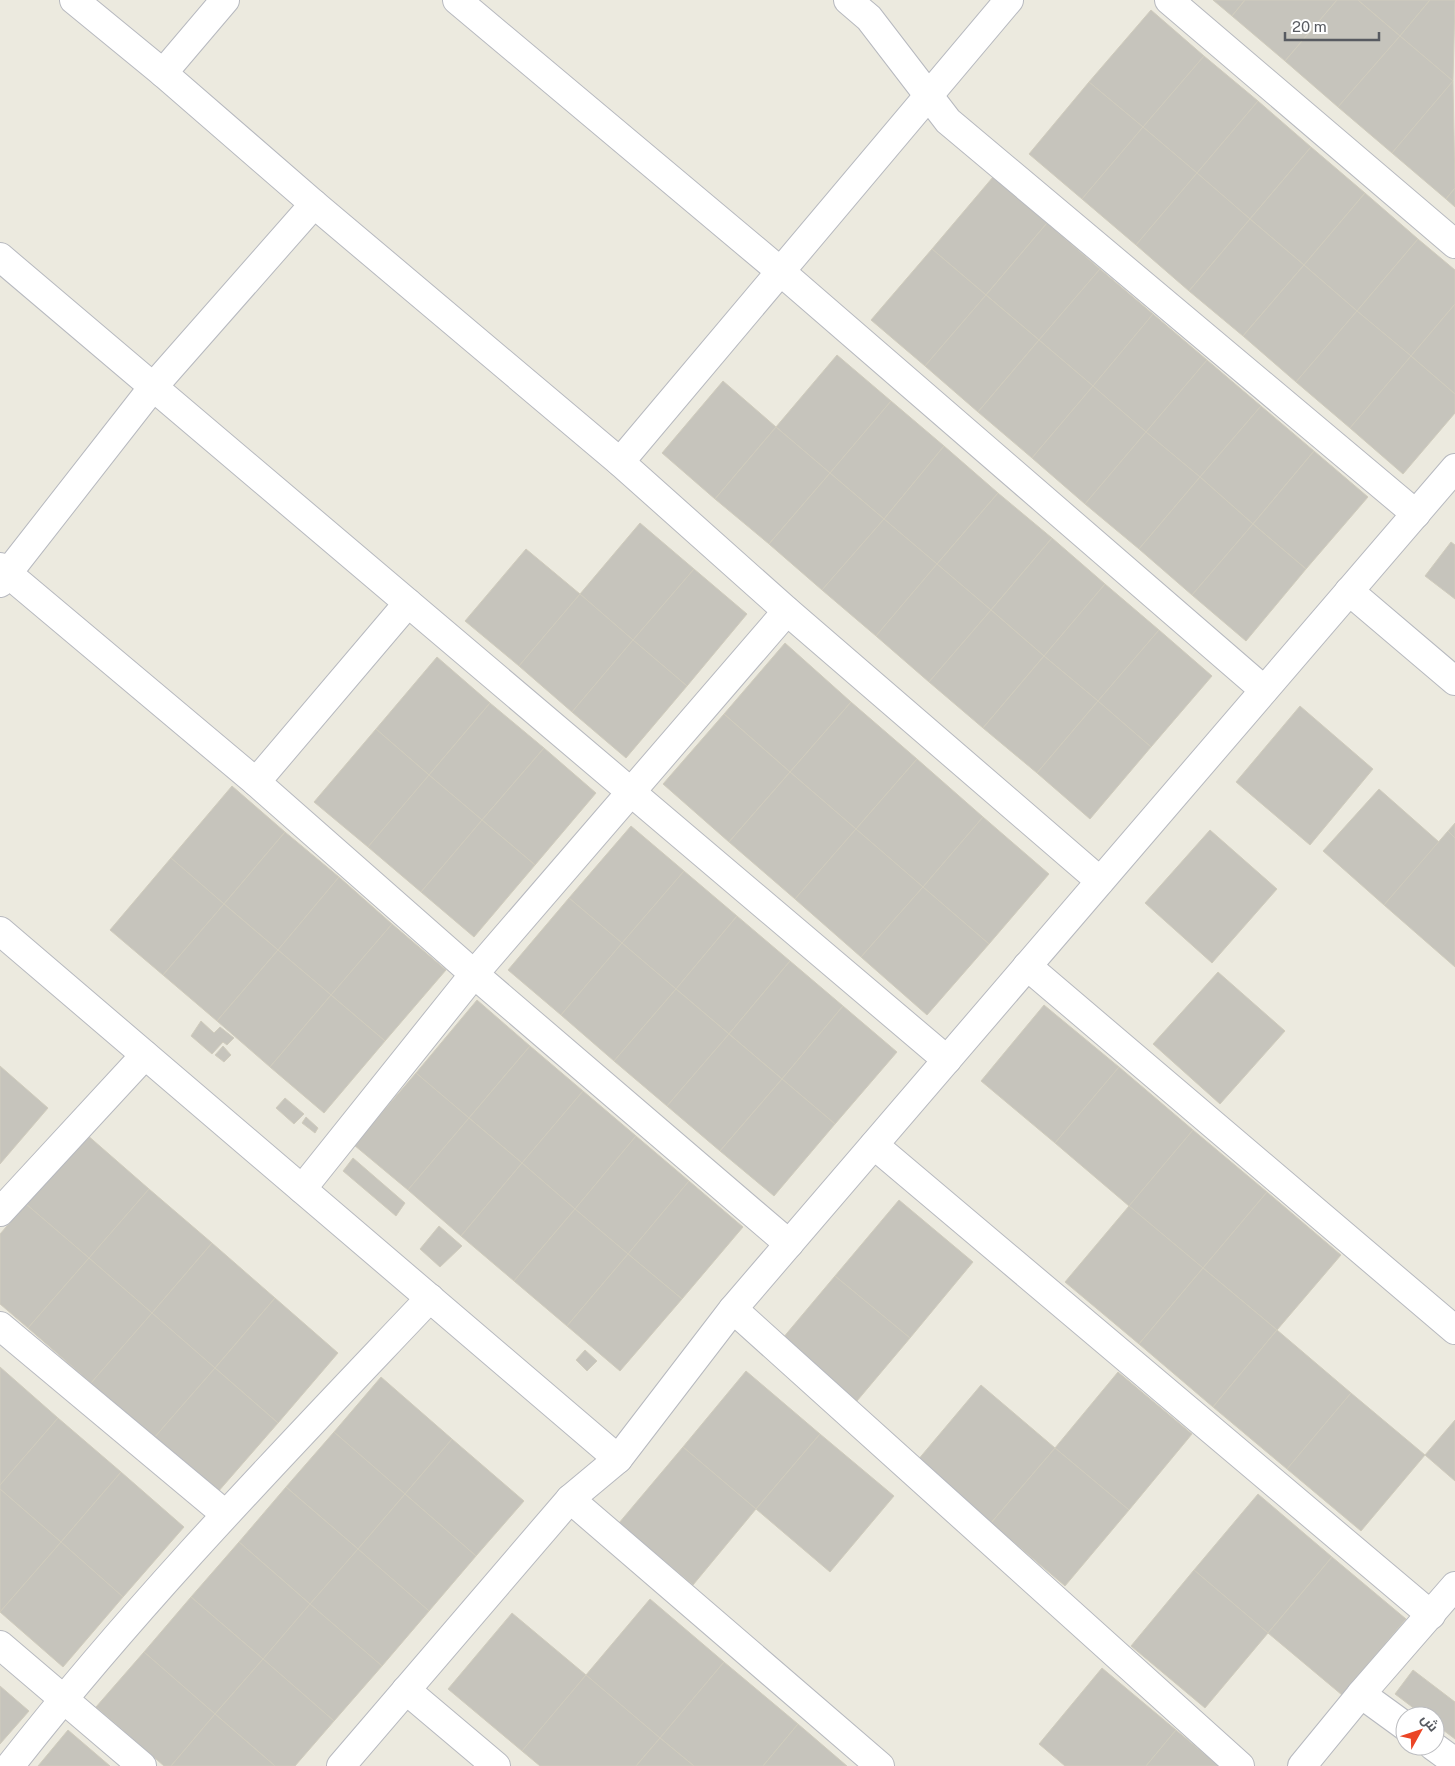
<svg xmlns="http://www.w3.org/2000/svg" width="1455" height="1766" viewBox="0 0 1455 1766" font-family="'Public Sans',Cairo,sans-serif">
  <rect width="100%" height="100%" fill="#eceadf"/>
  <!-- building -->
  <g fill="#c6c4bc" stroke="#d0ccbd">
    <polygon points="1213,0 1245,0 1232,16"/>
    <polygon points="1245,0 1337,0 1285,61 1232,16"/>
    <polygon points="1337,0 1358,0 1400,36 1338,107 1285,61"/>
    <polygon points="1358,0 1430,0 1400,36"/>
    <polygon points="1430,0 1455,0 1453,81 1400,36"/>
    <polygon points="1151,10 1204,56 1143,127 1089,82"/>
    <polygon points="1400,36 1453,81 1392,153 1338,107"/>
    <polygon points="1204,56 1258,101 1197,173 1143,127"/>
    <polygon points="1453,81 1455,188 1446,199 1392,153"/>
    <polygon points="1089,82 1143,127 1082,199 1029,154"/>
    <polygon points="1258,101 1311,147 1250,219 1197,173"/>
    <polygon points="1143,127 1197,173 1136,245 1082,199"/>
    <polygon points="1311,147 1365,193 1304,265 1250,219"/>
    <polygon points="1197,173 1250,219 1189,291 1136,245"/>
    <polygon points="993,177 1047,223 986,295 932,249"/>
    <polygon points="1455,188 1455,207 1446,199"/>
    <polygon points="1365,193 1418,239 1357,311 1304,265"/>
    <polygon points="1250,219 1304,265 1243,336 1189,291"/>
    <polygon points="1047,223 1100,269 1039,340 986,295"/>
    <polygon points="1418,239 1455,270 1455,304 1411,356 1357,311"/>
    <polygon points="932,249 986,295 925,366 871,320"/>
    <polygon points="1304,265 1357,311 1296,382 1243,336"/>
    <polygon points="1100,269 1153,314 1093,386 1039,340"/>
    <polygon points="986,295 1039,340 978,412 925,366"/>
    <polygon points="1455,304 1455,394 1411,356"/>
    <polygon points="1357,311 1411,356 1350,428 1296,382"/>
    <polygon points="1153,314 1207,360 1146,432 1093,386"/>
    <polygon points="1039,340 1093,386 1032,458 978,412"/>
    <polygon points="837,355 891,401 830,473 776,427"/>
    <polygon points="1411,356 1455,394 1455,413 1403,474 1350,428"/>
    <polygon points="1207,360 1261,406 1200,477 1146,432"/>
    <polygon points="723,381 776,427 715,499 662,453"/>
    <polygon points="1093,386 1146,432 1085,504 1032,458"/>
    <polygon points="891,401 944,446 884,519 830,473"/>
    <polygon points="1261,406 1314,451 1253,524 1200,477"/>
    <polygon points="776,427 830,473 769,544 715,499"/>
    <polygon points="1146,432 1200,477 1139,549 1085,504"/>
    <polygon points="944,446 998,493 937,564 884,519"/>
    <polygon points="1314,451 1368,497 1306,569 1253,524"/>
    <polygon points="830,473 884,519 822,590 769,544"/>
    <polygon points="1200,477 1253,524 1192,595 1139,549"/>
    <polygon points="998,493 1052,538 991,610 937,564"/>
    <polygon points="884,519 937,564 876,636 822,590"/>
    <polygon points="640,523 694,569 633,640 580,594"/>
    <polygon points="1253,524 1306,569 1246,641 1192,595"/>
    <polygon points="1052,538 1105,584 1044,656 991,610"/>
    <polygon points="1451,542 1455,545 1455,599 1425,576"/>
    <polygon points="526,549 580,594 519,666 465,621"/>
    <polygon points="937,564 991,610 929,682 876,636"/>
    <polygon points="694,569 747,614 687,686 633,640"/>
    <polygon points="1105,584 1159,630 1098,701 1044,656"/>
    <polygon points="580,594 633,640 572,712 519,666"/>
    <polygon points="991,610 1044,656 983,728 929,682"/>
    <polygon points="1159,630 1212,676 1151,747 1098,701"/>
    <polygon points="633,640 687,686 626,758 572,712"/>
    <polygon points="785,643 851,702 790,772 724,714"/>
    <polygon points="1044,656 1098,701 1037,773 983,728"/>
    <polygon points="437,657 490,703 429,775 376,729"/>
    <polygon points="1098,701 1151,747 1090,819 1037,773"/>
    <polygon points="851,702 917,759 856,829 790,772"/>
    <polygon points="490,703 544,748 482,820 429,775"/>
    <polygon points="1300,706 1373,769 1310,845 1236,782"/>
    <polygon points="724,714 790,772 729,842 663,784"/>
    <polygon points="376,729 429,775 368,847 314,802"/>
    <polygon points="544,748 596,793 535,865 482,820"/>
    <polygon points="917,759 983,817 923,887 856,829"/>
    <polygon points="790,772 856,829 795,899 729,842"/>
    <polygon points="429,775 482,820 421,892 368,847"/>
    <polygon points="232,786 285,832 224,904 171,858"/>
    <polygon points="1379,789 1439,842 1384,905 1323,851"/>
    <polygon points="983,817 1049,874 989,944 923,887"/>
    <polygon points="482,820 535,865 474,937 421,892"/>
    <polygon points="1455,823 1455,838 1448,831"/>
    <polygon points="631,826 684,871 622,943 569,898"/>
    <polygon points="856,829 923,887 861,957 795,899"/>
    <polygon points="1210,830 1277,889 1212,963 1145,903"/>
    <polygon points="1448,831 1455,838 1455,967 1384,905"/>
    <polygon points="285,832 339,877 278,950 224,904"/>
    <polygon points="171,858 224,904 163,975 110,930"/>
    <polygon points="684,871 737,916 676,989 622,943"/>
    <polygon points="339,877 392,924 331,995 278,950"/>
    <polygon points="923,887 989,944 927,1015 861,957"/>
    <polygon points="569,898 622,943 561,1015 508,970"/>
    <polygon points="224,904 278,950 217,1021 163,975"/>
    <polygon points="737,916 790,961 729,1034 676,989"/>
    <polygon points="392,924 446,970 385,1041 331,995"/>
    <polygon points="622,943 676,989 614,1061 561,1015"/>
    <polygon points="278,950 331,995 270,1067 217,1021"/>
    <polygon points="790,961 843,1006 782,1079 729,1034"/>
    <polygon points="1218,972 1285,1031 1220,1104 1153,1044"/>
    <polygon points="676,989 729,1034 667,1106 614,1061"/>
    <polygon points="331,995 385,1041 324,1113 270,1067"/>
    <polygon points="477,1000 530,1046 469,1118 416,1073"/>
    <polygon points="1044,1005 1119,1067 1055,1143 981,1081"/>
    <polygon points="843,1006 897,1052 835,1124 782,1079"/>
    <polygon points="201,1021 214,1033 220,1027 234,1038 227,1045 223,1042 212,1054 191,1036"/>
    <polygon points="729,1034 782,1079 720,1151 667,1106"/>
    <polygon points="223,1046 231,1055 224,1062 215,1055"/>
    <polygon points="530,1046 583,1091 522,1163 469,1118"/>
    <polygon points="0,1066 48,1108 0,1164"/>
    <polygon points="1119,1067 1193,1130 1129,1206 1055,1143"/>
    <polygon points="416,1073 469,1118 408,1190 354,1145"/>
    <polygon points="782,1079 835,1124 774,1196 720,1151"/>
    <polygon points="583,1091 636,1136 575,1209 522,1163"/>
    <polygon points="285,1098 304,1114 294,1124 276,1108"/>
    <polygon points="306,1117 318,1128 315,1133 302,1123"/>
    <polygon points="469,1118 522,1163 461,1236 408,1190"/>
    <polygon points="1193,1130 1267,1192 1203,1268 1129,1206"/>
    <polygon points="86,1134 149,1189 89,1258 26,1204"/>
    <polygon points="636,1136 689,1181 628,1254 575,1209"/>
    <polygon points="353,1158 405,1203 396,1216 343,1171"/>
    <polygon points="522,1163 575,1209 514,1281 461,1236"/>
    <polygon points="689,1181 743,1227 682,1299 628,1254"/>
    <polygon points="149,1189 212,1243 152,1313 89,1258"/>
    <polygon points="1267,1192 1341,1255 1277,1330 1203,1268"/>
    <polygon points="899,1200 973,1262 910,1338 835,1276"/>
    <polygon points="26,1204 89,1258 28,1328 0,1304 0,1234"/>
    <polygon points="1129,1206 1203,1268 1139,1344 1065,1282"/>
    <polygon points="575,1209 628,1254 567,1326 514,1281"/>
    <polygon points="439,1226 462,1246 440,1267 420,1249"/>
    <polygon points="212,1243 275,1298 215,1368 152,1313"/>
    <polygon points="628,1254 682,1299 620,1371 567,1326"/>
    <polygon points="89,1258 152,1313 91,1383 28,1328"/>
    <polygon points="1203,1268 1277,1330 1213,1407 1139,1344"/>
    <polygon points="835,1276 910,1338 846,1414 772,1351"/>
    <polygon points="275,1298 338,1353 278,1423 215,1368"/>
    <polygon points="152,1313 215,1368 154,1438 91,1383"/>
    <polygon points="1277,1330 1351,1393 1287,1469 1213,1407"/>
    <polygon points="585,1350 597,1361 587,1371 576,1360"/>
    <polygon points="0,1367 58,1418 0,1485"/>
    <polygon points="215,1368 278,1423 217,1493 154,1438"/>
    <polygon points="746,1371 820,1434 756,1509 683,1447"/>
    <polygon points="1118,1372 1192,1434 1129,1510 1055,1448"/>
    <polygon points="381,1377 452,1439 405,1494 334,1432"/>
    <polygon points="981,1385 1055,1448 991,1523 917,1461"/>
    <polygon points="1351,1393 1425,1455 1361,1531 1287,1469"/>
    <polygon points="58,1418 121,1472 61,1542 0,1489 0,1485"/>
    <polygon points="1455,1420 1455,1481 1425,1455"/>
    <polygon points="334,1432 405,1494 358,1549 286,1487"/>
    <polygon points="820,1434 894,1496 830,1572 756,1509"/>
    <polygon points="452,1439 524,1501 476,1556 405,1494"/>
    <polygon points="683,1447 756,1509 693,1585 619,1523"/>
    <polygon points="1055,1448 1129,1510 1065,1586 991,1523"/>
    <polygon points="121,1472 184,1527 123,1597 61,1542"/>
    <polygon points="286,1487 358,1549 310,1604 239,1542"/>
    <polygon points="0,1489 61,1542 0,1612"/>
    <polygon points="405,1494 476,1556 429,1611 358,1549"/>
    <polygon points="1258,1494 1332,1557 1268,1633 1194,1570"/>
    <polygon points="61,1542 123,1597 63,1667 0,1612"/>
    <polygon points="239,1542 310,1604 263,1659 191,1597"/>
    <polygon points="358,1549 429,1611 382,1666 310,1604"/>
    <polygon points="1332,1557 1406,1619 1342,1695 1268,1633"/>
    <polygon points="1194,1570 1268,1633 1205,1708 1131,1646"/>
    <polygon points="191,1597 263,1659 215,1714 144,1652"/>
    <polygon points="650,1599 724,1662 660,1738 586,1675"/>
    <polygon points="310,1604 382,1666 334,1721 263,1659"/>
    <polygon points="512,1613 586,1675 522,1751 448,1689"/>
    <polygon points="144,1652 215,1714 171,1766 164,1766 96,1707"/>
    <polygon points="263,1659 334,1721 295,1766 275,1766 215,1714"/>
    <polygon points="724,1662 798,1724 763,1766 694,1766 660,1738"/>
    <polygon points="1102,1668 1176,1730 1146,1766 1065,1766 1039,1744"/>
    <polygon points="1413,1670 1455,1702 1455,1739 1435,1724 1435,1716 1424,1716 1395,1694"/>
    <polygon points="586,1675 660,1738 636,1766 540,1766 522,1751"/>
    <polygon points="0,1686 29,1711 0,1744"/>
    <polygon points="215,1714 275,1766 171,1766"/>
    <polygon points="798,1724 847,1766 763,1766"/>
    <polygon points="68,1730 110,1766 38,1766"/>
    <polygon points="1176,1730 1219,1766 1146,1766"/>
    <polygon points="660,1738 694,1766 636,1766"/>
  </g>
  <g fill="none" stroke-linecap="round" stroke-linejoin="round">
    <defs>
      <g id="minor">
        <polyline points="74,0 163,73 314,204 620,462 787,611 1100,881"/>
        <polyline points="457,0 780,271 1264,690"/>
        <polyline points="848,0 869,18 948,121 1416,514"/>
        <polyline points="1169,0 1455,244"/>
        <polyline points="163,73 225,0"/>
        <polyline points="0,257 947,1060"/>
        <polyline points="620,462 1009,0"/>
        <polyline points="0,567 256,782 474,974 789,1244"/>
        <polyline points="0,583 153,387 314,204"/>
        <polyline points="1349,591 1455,681"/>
        <polyline points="256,782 408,603"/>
        <polyline points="1027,966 1455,1330"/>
        <polyline points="874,1145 1431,1615"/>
        <polyline points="302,1189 474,974 787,611"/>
        <polyline points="0,1212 145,1055"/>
        <polyline points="733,1309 1240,1766"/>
        <polyline points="0,1326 225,1514"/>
        <polyline points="570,1499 880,1766"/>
        <polyline points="0,1645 142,1766"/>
        <polyline points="406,1690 496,1766"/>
        <polyline points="1361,1694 1405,1726"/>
        <polyline points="1433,1746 1455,1762"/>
        <path d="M10 1766C139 1601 286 1450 430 1298"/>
        <polyline points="1302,1766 1361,1694 1455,1586"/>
      </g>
      <g id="tertiary">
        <polyline points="0,931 618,1459"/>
        <polyline points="341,1766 570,1499 618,1459 733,1309 1455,468"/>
      </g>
    </defs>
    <!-- minor casing -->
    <use href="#minor" stroke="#b7b9bf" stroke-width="30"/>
    <!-- tertiary casing -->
    <use href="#tertiary" stroke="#b7b9bf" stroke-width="30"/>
    <!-- minor -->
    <use href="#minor" stroke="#fff" stroke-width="28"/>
    <!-- tertiary -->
    <use href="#tertiary" stroke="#fff" stroke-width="28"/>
  </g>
  <!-- north arrow -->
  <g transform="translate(1420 1731) rotate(50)"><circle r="24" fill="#ffffff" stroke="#bcbdc0"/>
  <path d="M0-4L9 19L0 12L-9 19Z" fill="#eb4526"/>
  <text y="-8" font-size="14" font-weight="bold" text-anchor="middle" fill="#585b61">ش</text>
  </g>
  <!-- scale -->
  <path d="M1285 32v8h94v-8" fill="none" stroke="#585b61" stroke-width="2.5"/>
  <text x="1292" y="32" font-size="15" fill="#585b61" stroke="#ffffff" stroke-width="4" paint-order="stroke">20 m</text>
</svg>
